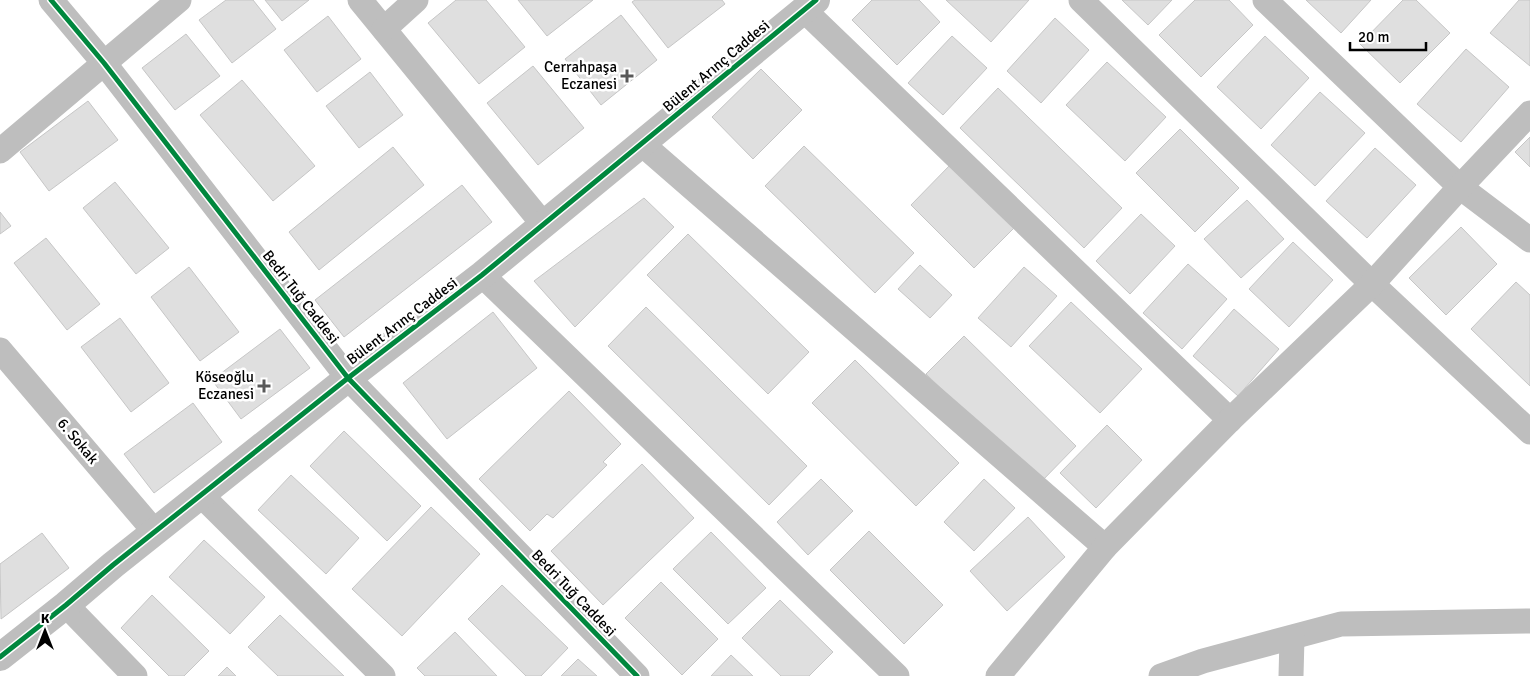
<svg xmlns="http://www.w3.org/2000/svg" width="1530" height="676" viewBox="0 0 1530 676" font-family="Signika,sans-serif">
  <rect width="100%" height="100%" fill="#fff"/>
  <!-- building -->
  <g fill="#dfdfdf" stroke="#c6c6c6">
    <polygon points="226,0 253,0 276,29 232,63 199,20"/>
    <polygon points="265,0 309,0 282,21"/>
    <polygon points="456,0 486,0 525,47 479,84 428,23"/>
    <polygon points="518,0 593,0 547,36"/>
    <polygon points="635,0 722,0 725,4 668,48 632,2"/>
    <polygon points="872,0 919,0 940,22 897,65 852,20"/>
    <polygon points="946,0 1029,0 991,42"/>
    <polygon points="1122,0 1172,0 1148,25"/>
    <polygon points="1195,0 1229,0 1253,25 1201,77 1159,35"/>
    <polygon points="1306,0 1371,0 1341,33"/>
    <polygon points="1403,0 1416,0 1450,33 1400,83 1360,44"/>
    <polygon points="1519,0 1530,0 1530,66 1490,33"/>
    <polygon points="621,15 657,60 601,105 565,59"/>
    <polygon points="328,16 361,59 317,92 284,50"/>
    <polygon points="1055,18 1089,50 1041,103 1007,71"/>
    <polygon points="186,34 220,76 175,110 142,68"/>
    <polygon points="952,36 987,68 943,115 908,83"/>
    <polygon points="1265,36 1309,78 1261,129 1217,87"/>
    <polygon points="1466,49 1509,87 1461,142 1417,104"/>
    <polygon points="1107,62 1166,117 1125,161 1066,105"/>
    <polygon points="533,66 584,128 538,165 487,103"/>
    <polygon points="761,69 802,110 753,159 712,117"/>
    <polygon points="370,72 403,115 359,148 326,106"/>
    <polygon points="242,80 315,166 273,201 200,115"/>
    <polygon points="998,88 1122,208 1084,248 960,128"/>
    <polygon points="1320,92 1365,133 1315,186 1271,145"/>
    <polygon points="88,101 118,140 49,191 20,152"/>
    <polygon points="1180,129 1239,188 1195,232 1136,173"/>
    <polygon points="1530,137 1530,167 1515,152"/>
    <polygon points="804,146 914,253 875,293 765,186"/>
    <polygon points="393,147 424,185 319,270 289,232"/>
    <polygon points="1375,148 1416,185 1367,238 1326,201"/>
    <polygon points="952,163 1016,226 974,268 911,205"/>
    <polygon points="115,182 169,248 136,274 83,208"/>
    <polygon points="462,185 492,222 344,337 315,300"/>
    <polygon points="644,198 674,227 575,327 534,281"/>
    <polygon points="1247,200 1284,239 1241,278 1204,239"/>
    <polygon points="0,212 11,226 0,234"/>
    <polygon points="1141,214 1175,246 1130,294 1096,261"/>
    <polygon points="1461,227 1497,264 1446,315 1409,278"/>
    <polygon points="688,234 809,352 768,394 647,275"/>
    <polygon points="46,238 100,304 67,330 14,263"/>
    <polygon points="1293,242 1333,280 1289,327 1249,289"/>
    <polygon points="1188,264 1227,299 1182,349 1143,313"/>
    <polygon points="920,265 952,295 930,318 898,289"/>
    <polygon points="189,267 239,332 200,361 151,297"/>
    <polygon points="1024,267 1057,296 1011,347 978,318"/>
    <polygon points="1516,282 1530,295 1530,386 1471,329"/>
    <polygon points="1071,302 1142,369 1100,413 1029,346"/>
    <polygon points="646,307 807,466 769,505 608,346"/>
    <polygon points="1234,309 1279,349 1238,396 1193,356"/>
    <polygon points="493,312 537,368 447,439 403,383"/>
    <polygon points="120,318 169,383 131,412 81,347"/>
    <polygon points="280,329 310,368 241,419 212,380"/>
    <polygon points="964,336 1076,446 1039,484 926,374"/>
    <polygon points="855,360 959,463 916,506 812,403"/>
    <polygon points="569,391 621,444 603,462 607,465 553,518 547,514 530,531 479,479"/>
    <polygon points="193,403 222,442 154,493 124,454"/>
    <polygon points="1107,425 1142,460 1096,508 1060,473"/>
    <polygon points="344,431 421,506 387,541 310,466"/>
    <polygon points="642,464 694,518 603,605 551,551"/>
    <polygon points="291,475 359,538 326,574 258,510"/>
    <polygon points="821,479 853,511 808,555 777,522"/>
    <polygon points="984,479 1015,508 974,551 944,522"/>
    <polygon points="431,507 480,554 402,636 352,589"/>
    <polygon points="1028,517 1065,557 1007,611 970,571"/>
    <polygon points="869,531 943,605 904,644 830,570"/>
    <polygon points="711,532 766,588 728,624 673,569"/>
    <polygon points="42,533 69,568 1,619 0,564"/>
    <polygon points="204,540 265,597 230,634 169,577"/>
    <polygon points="661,582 718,639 682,675 625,618"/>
    <polygon points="502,585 568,648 541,676 526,676 468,619"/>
    <polygon points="152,595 209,651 184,676 169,676 121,628"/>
    <polygon points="780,600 833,652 809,676 781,676 742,638"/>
    <polygon points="280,615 344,676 278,676 248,647"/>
    <polygon points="455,632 497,676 425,676 417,668"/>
    <polygon points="731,655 753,676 711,676"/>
    <polygon points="578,659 597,676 561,676"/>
    <polygon points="227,667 236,676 218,676"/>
  </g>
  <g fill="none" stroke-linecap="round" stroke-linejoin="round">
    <!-- minor -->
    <g stroke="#bebebe" stroke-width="25">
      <polyline points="51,0 104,63 348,378 637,676"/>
      <polyline points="360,0 543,224"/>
      <polyline points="1081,0 1372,284 1530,432"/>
      <polyline points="1265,0 1460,187 1530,240"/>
      <polyline points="804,10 1230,420"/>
      <polyline points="384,29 416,0"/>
      <polyline points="642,144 1105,547"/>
      <polyline points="0,151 179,0"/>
      <polyline points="482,275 897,676"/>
      <polyline points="0,350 155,532"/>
      <polyline points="202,496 383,676"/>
      <polyline points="66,605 135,676"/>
      <polyline points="998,676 1105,547 1230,420 1372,284 1460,187 1530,113"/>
      <polyline points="1161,676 1203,661 1341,624 1530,621"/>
      <polyline points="1291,676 1292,638"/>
    </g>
    <!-- tertiary -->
    <polyline stroke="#bebebe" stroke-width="28" points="0,657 66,605 113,565 348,378 482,275 816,0"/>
    <defs>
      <g id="cycleway">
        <polyline points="51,0 104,63 348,378 637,676"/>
        <polyline points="0,657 66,605 113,565 348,378 482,275 816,0"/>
      </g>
    </defs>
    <!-- cycleway casing -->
    <use href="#cycleway" stroke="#fff" stroke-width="8"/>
    <!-- cycleway -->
    <use href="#cycleway" stroke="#00873e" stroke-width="5"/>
  </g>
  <!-- markers -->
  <g fill="#595959" stroke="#fff" stroke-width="2">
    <path d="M624.5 68.5h5v5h5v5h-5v5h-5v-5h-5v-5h5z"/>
    <path d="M261.5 378.5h5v5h5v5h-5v5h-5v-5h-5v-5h5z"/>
  </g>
  <g text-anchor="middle" stroke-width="5" stroke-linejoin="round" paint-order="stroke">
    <!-- street labels -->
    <g font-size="15" fill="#000" stroke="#fff">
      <text transform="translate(716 66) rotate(-40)" y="5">Bülent Arınç Caddesi</text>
      <text transform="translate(301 297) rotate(52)" y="5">Bedri Tuğ Caddesi</text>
      <text transform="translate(402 321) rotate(-37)" y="5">Bülent Arınç Caddesi</text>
      <text transform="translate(78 441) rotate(50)" y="5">6. Sokak</text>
      <text transform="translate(574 593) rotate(46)" y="5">Bedri Tuğ Caddesi</text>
    </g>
    <!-- poi labels -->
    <g font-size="15" fill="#000" stroke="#fff" text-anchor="end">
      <text x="617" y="72">Cerrahpaşa<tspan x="617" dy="17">Eczanesi</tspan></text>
      <text x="254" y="382">Köseoğlu<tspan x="254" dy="17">Eczanesi</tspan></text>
    </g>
  </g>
  <!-- north arrow -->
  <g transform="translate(45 631)" stroke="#ffffff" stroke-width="4" paint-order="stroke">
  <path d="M0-4L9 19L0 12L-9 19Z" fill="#000000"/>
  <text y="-8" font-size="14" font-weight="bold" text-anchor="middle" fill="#000000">K</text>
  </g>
  <!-- scale -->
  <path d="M1350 42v8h76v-8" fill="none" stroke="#000000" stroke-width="2.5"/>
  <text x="1358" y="42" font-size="15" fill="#000000" stroke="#ffffff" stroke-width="4" paint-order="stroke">20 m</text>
</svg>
